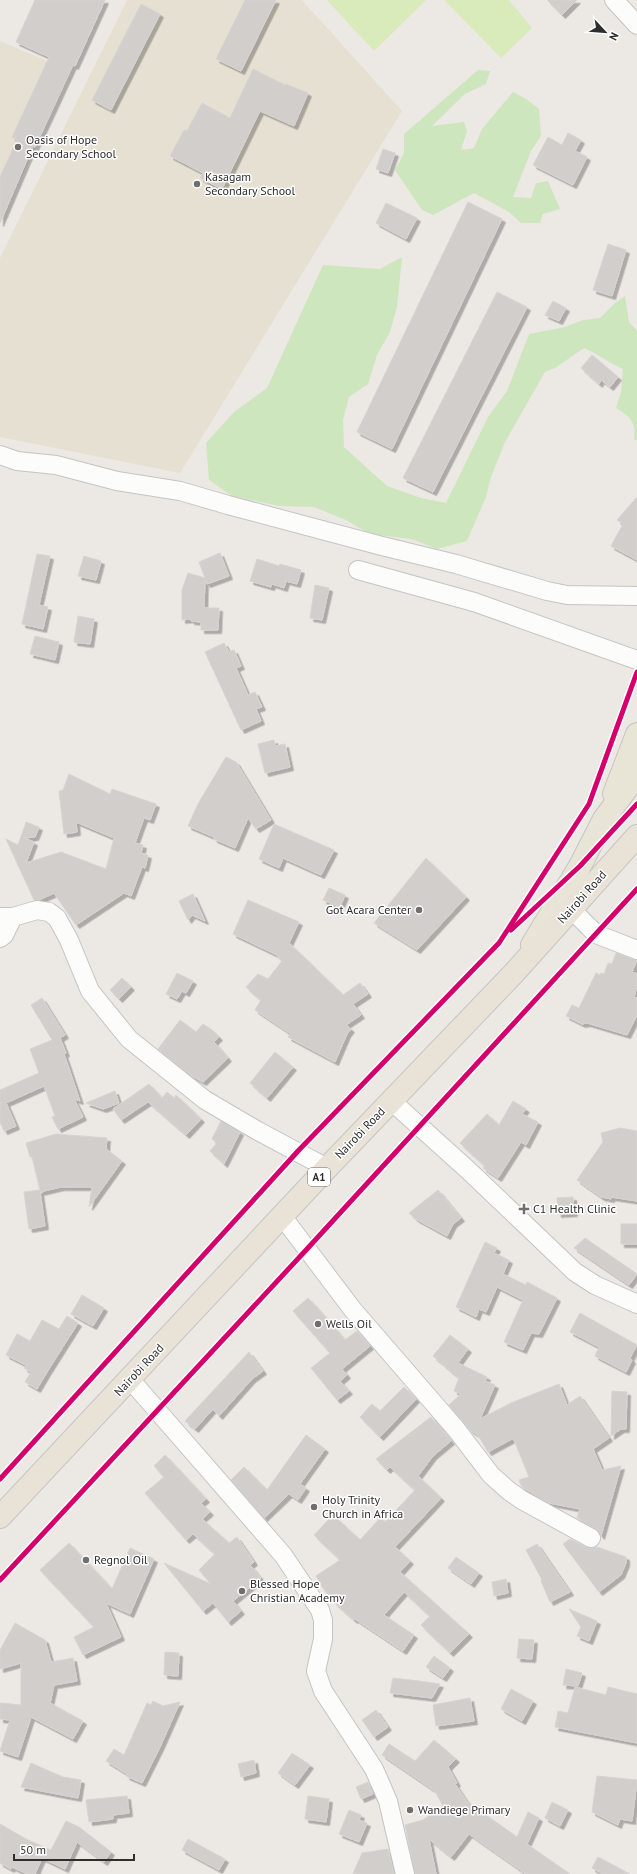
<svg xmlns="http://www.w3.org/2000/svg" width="637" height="1874" viewBox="0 0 637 1874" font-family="'PT Sans',sans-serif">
  <defs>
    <filter id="shadow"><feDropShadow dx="3.5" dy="3.5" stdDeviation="0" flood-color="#0004"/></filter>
  </defs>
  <rect width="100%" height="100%" fill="#ece8e4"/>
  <!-- education -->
  <g fill="#e6e0d3">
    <polygon points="127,0 302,0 402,111 180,473 0,437 0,258"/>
    <polygon points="0,41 71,71 0,222"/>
  </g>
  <!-- green -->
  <g fill="#cee6be">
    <polygon points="478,70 490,71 486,84 465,94 432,126 464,122 467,131 461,150 474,148 482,129 513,92 526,99 539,109 541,136 531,151 513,197 531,198 536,183 548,181 560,209 543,214 540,223 521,223 509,212 474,193 433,215 422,210 395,170 404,153 404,134"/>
    <path d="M402 257 397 307 390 332 377 355 368 384 349 397 343 420 344 447 387 486 421 498 446 503 488 417 507 391 529 334 565 327 583 320 600 318 615 303 625 296 629 322 637 331V440H634C636 422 631 417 616 408L621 392 623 369C609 363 598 354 584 348L555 368 545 372 505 442 491 477 486 497 467 541 437 549 411 539 370 534 346 520 314 507 279 506 232 496 209 480 206 443 234 412 267 388 323 265 380 269Z"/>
  </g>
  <!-- pitch -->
  <g fill="#d9eabb">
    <polygon points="327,0 426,0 374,51"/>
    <polygon points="444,0 509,0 532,28 501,58"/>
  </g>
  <!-- building -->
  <g fill="#d1cecb" stroke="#d7d4d0" filter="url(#shadow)">
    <polygon points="35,0 105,0 75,66 73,65 35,147 33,146 0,223 0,177 17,140 12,137 49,57 16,42"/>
    <polygon points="245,0 276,0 241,71 216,59"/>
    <polygon points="547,0 577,0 562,15"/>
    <polygon points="141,4 160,14 111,110 92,100"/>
    <polygon points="253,69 285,85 286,84 308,93 294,126 260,111 222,189 200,178 203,173 170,156 184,130 187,131 202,103 230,118"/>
    <polygon points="568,133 581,140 575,151 587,157 573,185 533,165 548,137 562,145"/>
    <polygon points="383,149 395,153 388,173 376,169"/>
    <polygon points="468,202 502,219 392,449 357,432"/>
    <polygon points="386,203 417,218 406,239 376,223"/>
    <polygon points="608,244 626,250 612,296 593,290"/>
    <polygon points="497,292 527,307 433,492 403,478"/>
    <polygon points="553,301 566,308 559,321 545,315"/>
    <polygon points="592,355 618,377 610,387 601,380 599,384 581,368"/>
    <polygon points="637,497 637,560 611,546 623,524 617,520"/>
    <polygon points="220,553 229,576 207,584 205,580 204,608 219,608 218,630 201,630 201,622 191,621 191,619 182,620 182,590 188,573 205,578 199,562"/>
    <polygon points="37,554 50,556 39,605 48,607 43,629 22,624"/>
    <polygon points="84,556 101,561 96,580 78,576"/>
    <polygon points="257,559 279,566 280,564 301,570 297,584 286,581 284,588 272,584 271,587 250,581"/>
    <polygon points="315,585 329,588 322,620 310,618"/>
    <polygon points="78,616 94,619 90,644 74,642"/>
    <polygon points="35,636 59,642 55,660 30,654"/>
    <polygon points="224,643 229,652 234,650 241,666 236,668 248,695 255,692 262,707 256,709 261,721 241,730 205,652"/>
    <polygon points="274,740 275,746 285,744 290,767 265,773 258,744"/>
    <polygon points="226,757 236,762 271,820 256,829 248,818 235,848 214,839 214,837 188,826 198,804"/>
    <polygon points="69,774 110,794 112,789 156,804 150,820 144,818 135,843 143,845 141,853 148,855 145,868 142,867 131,896 124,893 76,925 54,893 39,900 34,900 6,839 18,845 26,822 39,827 35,837 24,838 34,842 26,863 61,852 106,869 114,838 76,822 77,832 64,834 59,791 63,790"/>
    <polygon points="274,824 334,850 321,875 283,858 279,868 259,859"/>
    <polygon points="426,858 466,897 417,950 374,923"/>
    <polygon points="329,888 345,895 340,907 323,900"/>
    <polygon points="193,894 205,921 192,915 188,920 179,901"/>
    <polygon points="248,900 299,922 289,943 343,995 360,983 368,994 353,1004 361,1015 346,1025 351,1029 347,1034 335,1062 288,1037 291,1034 255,1010 261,1000 246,987 258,974 268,979 282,961 275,954 233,934"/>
    <polygon points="616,953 637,960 632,972 637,974 637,986 634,997 637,998 637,1015 627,1035 587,1023 582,1024 566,1016 572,1005 579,1008 596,973 600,975 601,973 604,974 608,963 612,964"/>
    <polygon points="177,973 193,981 186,993 182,991 177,999 166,994"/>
    <polygon points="122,978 131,987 119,999 110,990"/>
    <polygon points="42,998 65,1035 60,1038 66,1053 64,1054 80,1101 74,1099 83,1117 58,1129 52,1117 55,1116 44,1086 6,1103 16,1126 4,1131 0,1122 0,1090 39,1073 30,1049 52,1040 31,1005"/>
    <polygon points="180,1020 196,1032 203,1024 212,1030 219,1037 214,1042 228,1058 203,1082 192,1076 158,1049"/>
    <polygon points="275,1052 293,1067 267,1098 250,1083"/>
    <polygon points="149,1084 162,1098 167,1092 174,1098 176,1095 201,1119 186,1135 148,1102 121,1120 113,1109"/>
    <polygon points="115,1091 119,1103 103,1109 86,1103"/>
    <polygon points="513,1101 526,1109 522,1114 538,1122 526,1145 521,1142 498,1178 483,1168 485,1166 460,1143 487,1114 499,1125"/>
    <polygon points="221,1121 240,1132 224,1164 210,1151 217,1143 212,1139"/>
    <polygon points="620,1128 637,1131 637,1201 611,1197 611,1199 601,1197 577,1180 603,1142 601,1133"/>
    <polygon points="56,1134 107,1138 106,1149 122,1161 89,1207 92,1187 61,1187 40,1192 45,1226 29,1229 24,1192 40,1190 32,1157 30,1157 26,1143"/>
    <polygon points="438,1190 461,1218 453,1224 447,1236 416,1219 409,1213"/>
    <polygon points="573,1197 574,1213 558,1214 557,1198"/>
    <rect x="621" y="1224" width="16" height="20"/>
    <polygon points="585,1238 637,1274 629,1285 574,1248"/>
    <polygon points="485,1242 497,1248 494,1253 509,1260 503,1274 526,1285 527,1282 557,1298 539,1334 531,1333 523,1350 504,1342 523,1300 497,1287 486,1312 479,1309 476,1317 456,1307"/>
    <polygon points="82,1295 104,1308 93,1326 71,1314"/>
    <polygon points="308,1298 345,1340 357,1331 370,1346 342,1369 347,1375 340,1381 349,1391 337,1400 311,1368 330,1353 293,1311"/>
    <polygon points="580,1313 637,1345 630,1358 632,1360 626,1372 595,1356 599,1347 570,1332"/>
    <polygon points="67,1316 78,1323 47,1372 37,1389 25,1382 31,1372 24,1368 26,1365 6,1355 17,1334 30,1341 42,1320 59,1329"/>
    <polygon points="450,1335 468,1349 458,1363 487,1377 485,1381 495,1385 480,1419 511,1403 559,1384 567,1405 580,1396 609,1438 593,1449 602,1470 621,1466 601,1536 596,1529 577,1518 580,1509 549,1503 522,1487 519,1480 529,1477 514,1440 512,1439 488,1452 478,1435 470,1430 449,1405 461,1394 454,1391 459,1378 433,1356"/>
    <polygon points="249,1352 263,1371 252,1379 219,1416 213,1409 195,1429 185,1421"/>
    <polygon points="404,1387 416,1399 380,1437 360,1417 372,1404 380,1411"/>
    <polygon points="612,1391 627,1392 626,1429 621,1429 611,1436"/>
    <polygon points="431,1417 451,1441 433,1456 418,1476 441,1498 395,1547 410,1561 400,1572 469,1634 450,1653 421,1625 430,1616 404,1592 384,1615 414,1635 403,1651 355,1619 354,1620 337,1605 322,1587 316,1576 340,1560 314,1535 333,1515 360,1540 381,1517 385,1522 415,1490 390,1467 387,1470 376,1459"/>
    <polygon points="306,1435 325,1449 300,1484 306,1488 298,1500 289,1494 264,1518 231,1480 244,1467 267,1490"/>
    <polygon points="165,1455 206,1499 201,1503 210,1512 202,1519 229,1543 237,1537 254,1562 250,1565 261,1578 233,1601 241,1611 228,1622 213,1603 203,1611 164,1563 211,1584 199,1570 215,1554 193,1534 186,1540 145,1493 164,1477 154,1466"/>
    <polygon points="570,1539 586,1547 592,1548 597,1547 626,1557 626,1563 621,1575 599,1592 563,1544"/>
    <polygon points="69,1543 112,1589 130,1548 154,1559 130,1614 106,1603 121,1637 83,1655 74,1637 94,1627 40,1570"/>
    <polygon points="537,1544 570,1592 550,1602 541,1581 542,1580 526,1550"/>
    <polygon points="456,1557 479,1573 471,1584 448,1568"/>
    <polygon points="506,1579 508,1593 494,1596 492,1582"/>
    <polygon points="569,1609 597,1621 589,1641 577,1636 581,1627"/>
    <polygon points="15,1623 45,1640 51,1662 73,1658 77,1681 54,1685 50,1703 83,1721 73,1739 31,1717 18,1757 0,1751 10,1720 0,1719 0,1703 21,1705 21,1663 0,1669 0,1650"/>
    <polygon points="519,1639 534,1640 532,1659 517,1658"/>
    <polygon points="165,1652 179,1653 178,1676 164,1675"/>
    <polygon points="434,1656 450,1668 443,1678 426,1667"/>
    <polygon points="566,1669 582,1673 578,1686 563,1685"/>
    <polygon points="393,1678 419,1681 440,1684 432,1698 390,1693"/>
    <polygon points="575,1687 606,1695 608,1687 637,1694 637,1743 555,1727 558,1711 568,1713"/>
    <polygon points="511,1689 533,1701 522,1721 501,1709"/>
    <polygon points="470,1698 474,1721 436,1726 433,1705"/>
    <polygon points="153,1701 163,1706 180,1702 160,1747 142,1783 126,1776 127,1774 106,1761 114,1749 124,1755 147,1703 151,1705"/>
    <polygon points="376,1710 388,1727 374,1737 362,1720"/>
    <polygon points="434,1740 456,1759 448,1767 457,1783 455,1784 470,1806 472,1805 517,1837 528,1812 539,1818 527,1844 570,1874 526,1874 469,1834 451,1857 429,1839 436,1874 415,1874 405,1825 423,1820 443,1806 435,1791 382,1755 389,1744 415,1761"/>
    <polygon points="292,1753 310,1765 295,1785 278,1773"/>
    <polygon points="254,1760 256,1773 241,1777 238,1764"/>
    <polygon points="31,1763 63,1777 81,1780 78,1798 21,1787"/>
    <polygon points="597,1776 637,1780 632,1821 620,1819 618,1825 592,1812"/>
    <polygon points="368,1782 373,1794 361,1799 356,1787"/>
    <polygon points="127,1796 129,1813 113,1815 113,1819 89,1822 86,1800"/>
    <polygon points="308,1796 329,1799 326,1822 305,1819"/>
    <polygon points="552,1802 568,1810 560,1826 545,1818"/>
    <polygon points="349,1810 361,1815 359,1820 367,1823 359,1842 339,1834"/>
    <polygon points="66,1821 79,1827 111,1852 104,1862 77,1842 65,1869 42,1858 35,1874 27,1874 12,1867 11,1869 0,1863 0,1824 26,1839 51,1850"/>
    <polygon points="188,1839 225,1859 219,1870 182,1850"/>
    <polygon points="388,1849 394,1874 353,1874 362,1853"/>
    <polygon points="598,1857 630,1874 603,1874 592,1868"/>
  </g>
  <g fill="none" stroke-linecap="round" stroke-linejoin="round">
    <defs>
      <g id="minor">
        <polyline points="614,0 637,25"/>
        <polyline points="0,455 17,461 56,465 117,481 180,491 228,505 382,546 456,564 547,591 567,595 637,596"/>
        <polyline points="358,570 474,602 637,660"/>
        <polyline points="578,916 596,934 637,950"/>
        <polyline points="0,917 13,917 37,910 49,912 57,918 69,940 90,991 129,1039 205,1100 258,1131 327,1168"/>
        <polyline points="0,938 4,935 13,917"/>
        <polyline points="397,1106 468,1170 575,1272 595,1285 637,1304"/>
        <polyline points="288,1224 353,1310 456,1429 491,1475 509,1491 522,1500 591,1538"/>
        <polyline points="135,1385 283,1555 320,1610 323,1620 323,1639 316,1671 323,1691 374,1769 388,1801 405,1874"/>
      </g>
      <g id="primary">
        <polyline points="614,794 637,734"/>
        <polyline points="532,945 580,866 604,819 637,775"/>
      </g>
      <polyline id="trunk" points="0,1517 327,1168 514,973 637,836"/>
    </defs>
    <!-- minor casing -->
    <use href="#minor" stroke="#c5c4c5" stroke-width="20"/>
    <!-- primary casing -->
    <use href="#primary" stroke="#c6c5c4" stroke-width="24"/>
    <!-- trunk casing -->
    <use href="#trunk" stroke="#c6c5c4" stroke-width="24"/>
    <!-- minor -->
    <use href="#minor" stroke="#fcfcfb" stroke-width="18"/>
    <!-- primary -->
    <use href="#primary" stroke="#e8e4d6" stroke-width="22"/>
    <!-- trunk -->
    <use href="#trunk" stroke="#e9e2d6" stroke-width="22"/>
    <defs>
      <g id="cycleway">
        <polyline points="511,930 580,866 637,804"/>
        <polyline points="0,1479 298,1151 499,943 589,804 637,672"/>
        <polyline points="0,1580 307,1249 637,889"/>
      </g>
    </defs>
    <!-- cycleway casing -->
    <use href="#cycleway" stroke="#fff" stroke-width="8"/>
    <!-- cycleway -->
    <use href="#cycleway" stroke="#d6006c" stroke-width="5"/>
  </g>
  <!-- markers -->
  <g fill="#706f6e" stroke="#fff" stroke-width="1.5">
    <circle cx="18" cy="147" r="4"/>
    <circle cx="197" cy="184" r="4"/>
    <circle cx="419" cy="910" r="4"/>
    <path d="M522 1203h4v4h4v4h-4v4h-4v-4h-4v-4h4z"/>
    <circle cx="318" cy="1324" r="4"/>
    <circle cx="314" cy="1507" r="4"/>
    <circle cx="86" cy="1560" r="4"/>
    <circle cx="242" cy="1591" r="4"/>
    <circle cx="410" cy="1810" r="4"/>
  </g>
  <g text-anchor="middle" stroke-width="3" stroke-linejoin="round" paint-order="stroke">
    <!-- shield labels -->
    <rect fill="#fff" stroke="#6d6d6d" stroke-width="1" x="308" y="1168" width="22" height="18" rx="3"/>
    <g font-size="11" font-weight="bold" fill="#2e2e2e">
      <text x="319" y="1181">A1</text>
    </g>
    <!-- poi labels -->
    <g font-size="12" fill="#2e2e2e" stroke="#fff" text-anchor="start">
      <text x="26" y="144">Oasis of Hope<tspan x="26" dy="14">Secondary School</tspan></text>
      <text x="205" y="181">Kasagam<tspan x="205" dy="14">Secondary School</tspan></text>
      <text x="411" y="914" text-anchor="end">Got Acara Center</text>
      <text x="533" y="1213">C1 Health Clinic</text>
      <text x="326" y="1328">Wells Oil</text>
      <text x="322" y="1504">Holy Trinity<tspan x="322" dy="14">Church in Africa</tspan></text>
      <text x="94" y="1564">Regnol Oil</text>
      <text x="250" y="1588">Blessed Hope<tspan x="250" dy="14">Christian Academy</tspan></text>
      <text x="418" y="1814">Wandiege Primary</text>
    </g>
    <!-- street labels -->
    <g font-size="12" fill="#2e2e2e" stroke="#fff">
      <text transform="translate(582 897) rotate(-48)" y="4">Nairobi Road</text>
      <text transform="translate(360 1133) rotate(-46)" y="4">Nairobi Road</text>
      <text transform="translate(139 1370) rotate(-47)" y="4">Nairobi Road</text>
    </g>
  </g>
  <!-- north arrow -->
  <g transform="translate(605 32) rotate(116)" stroke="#ffffff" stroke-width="3" paint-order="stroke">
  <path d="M0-3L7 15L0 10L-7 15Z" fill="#2e2e2e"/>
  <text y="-6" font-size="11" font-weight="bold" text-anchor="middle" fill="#2e2e2e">N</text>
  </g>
  <!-- scale -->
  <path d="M14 1854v6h120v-6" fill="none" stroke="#2e2e2e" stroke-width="2"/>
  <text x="20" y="1854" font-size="12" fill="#2e2e2e" stroke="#ffffff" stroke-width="3" paint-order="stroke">50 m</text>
</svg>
